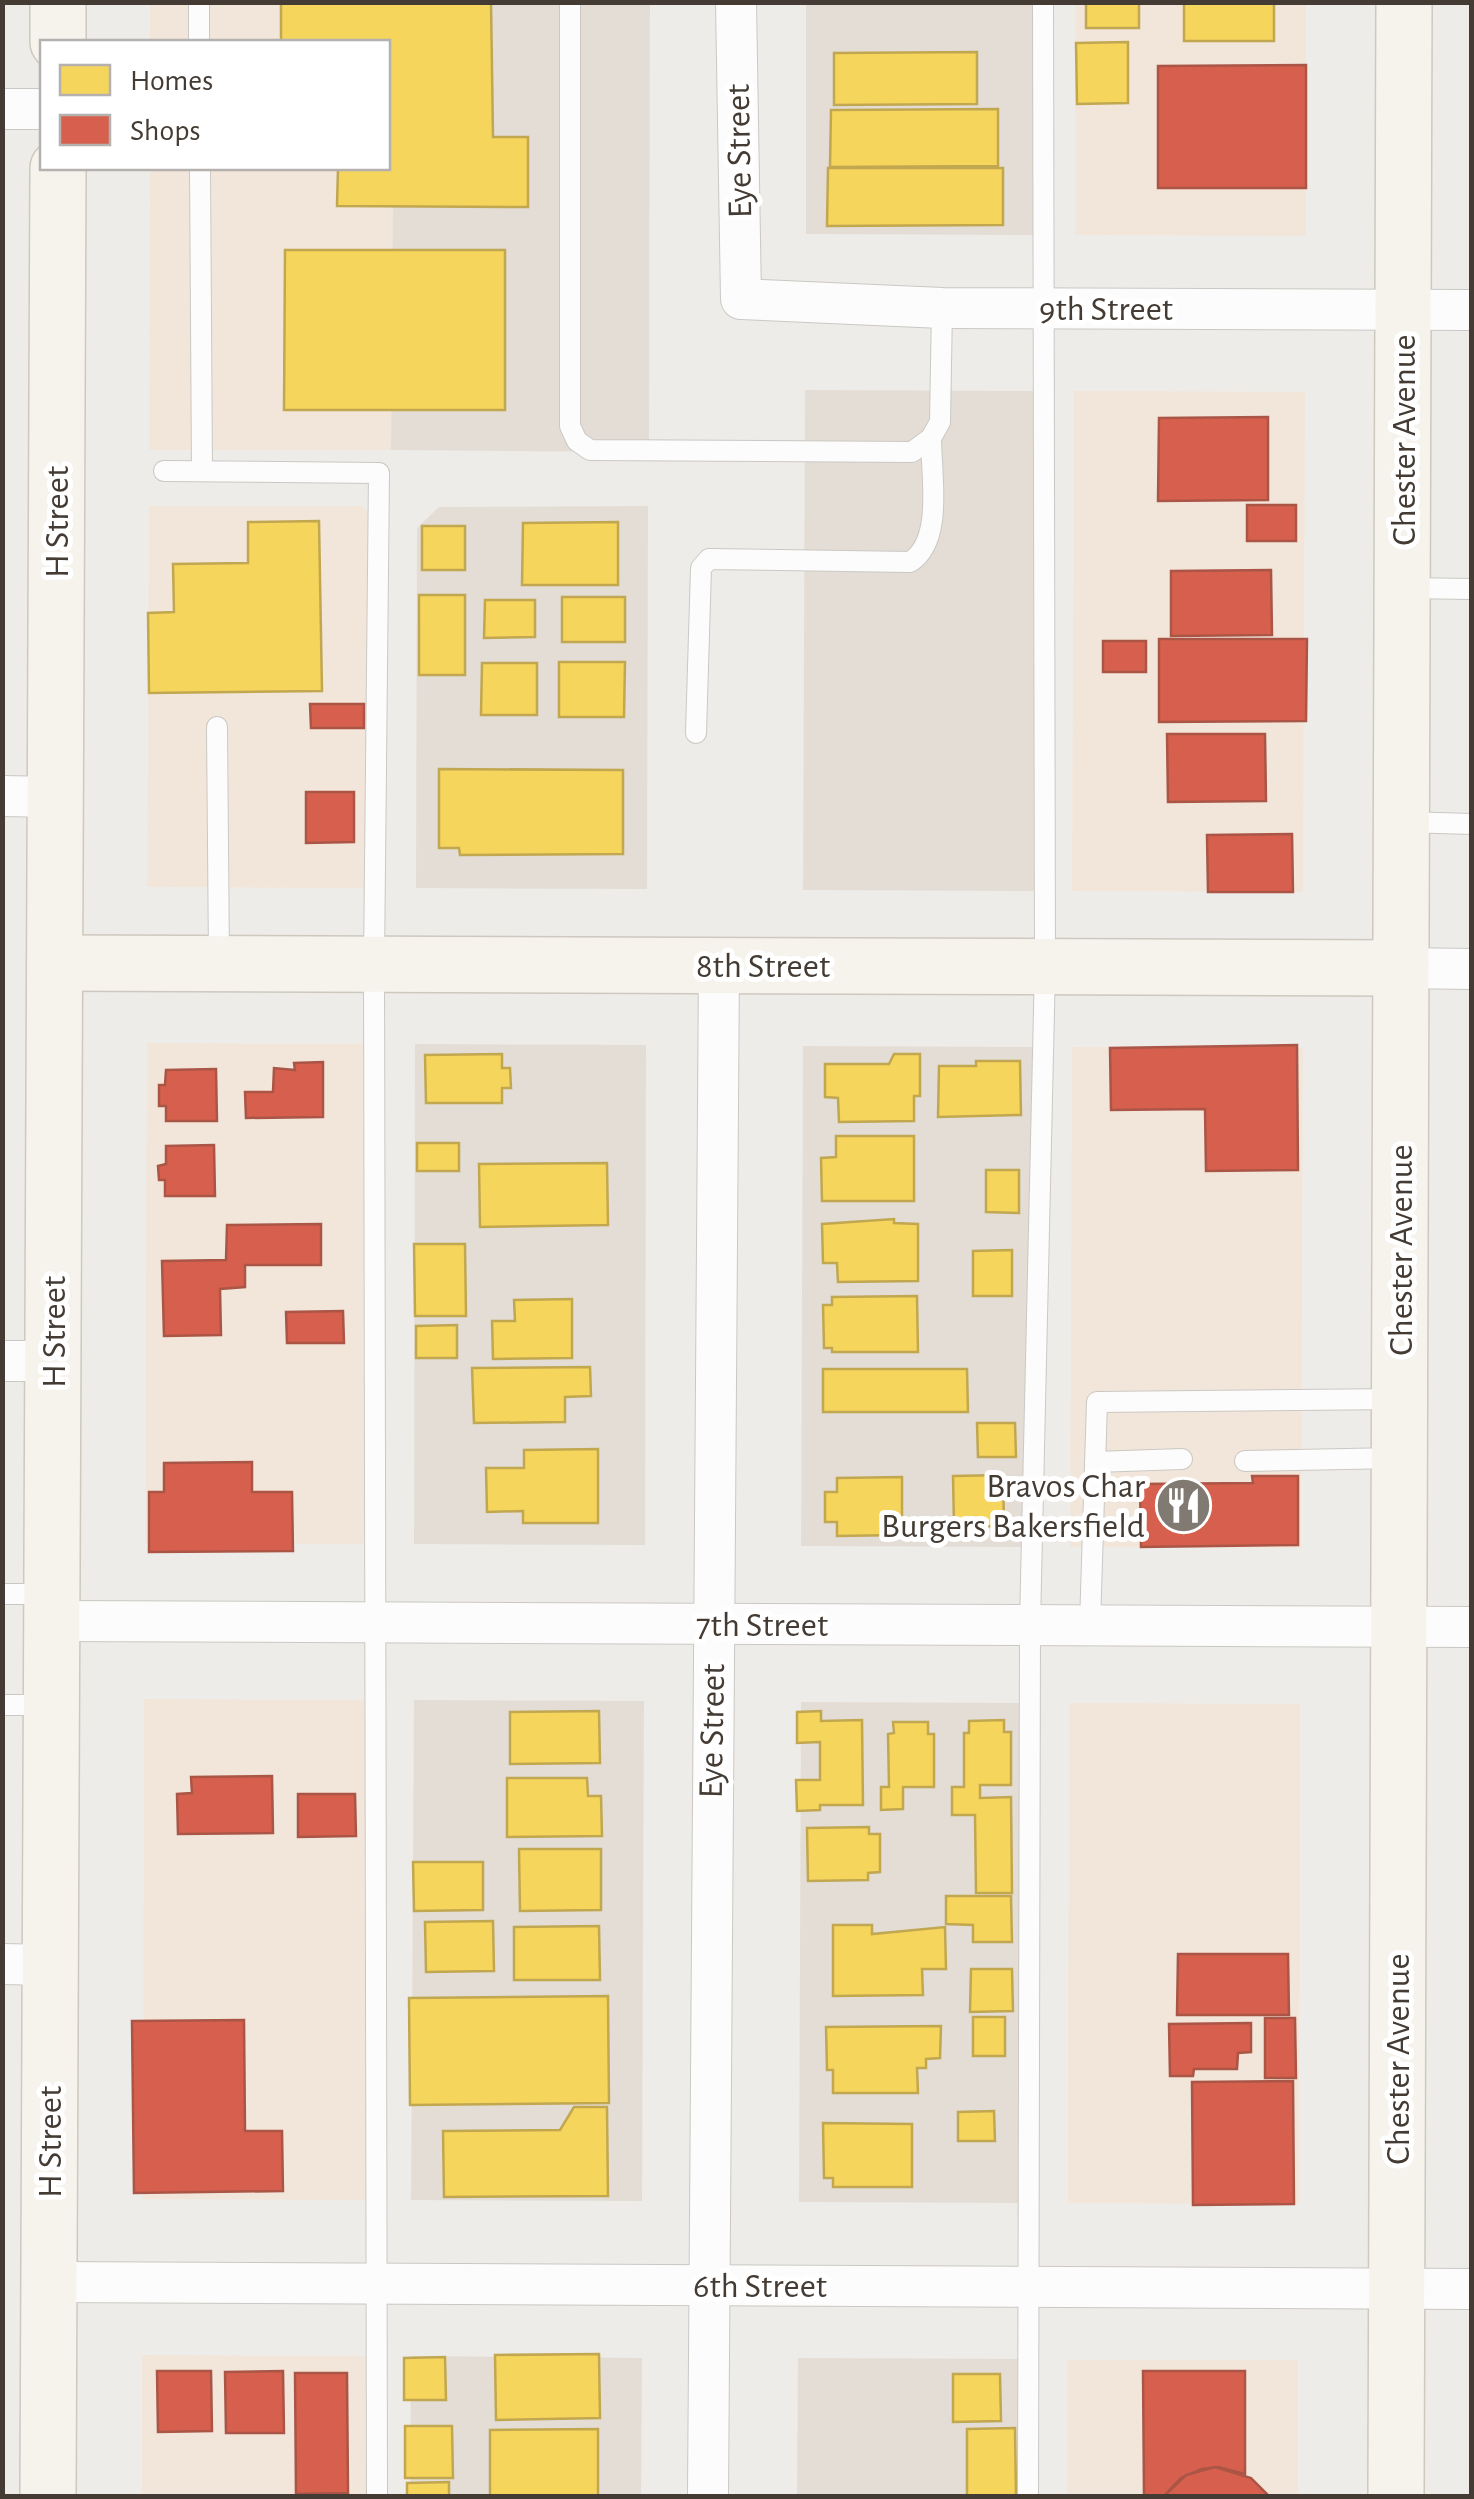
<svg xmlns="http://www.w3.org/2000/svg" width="1474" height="2499" viewBox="0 0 1474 2499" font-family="'Alegreya Sans',sans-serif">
  <rect width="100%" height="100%" fill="#eeece8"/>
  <!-- residential -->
  <g fill="#e3ddd5">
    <polygon points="394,3 650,3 649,452 391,450"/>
    <polygon points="806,3 1037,3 1037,235 806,234"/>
    <polygon points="805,390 1036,391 1034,891 803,890"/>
    <polygon points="648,506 647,889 416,888 417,528 439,507"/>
    <polygon points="415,1044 646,1045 645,1545 414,1544"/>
    <polygon points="803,1046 1034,1047 1032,1547 801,1546"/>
    <polygon points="414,1700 644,1701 642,2201 411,2200"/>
    <polygon points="801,1702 1032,1703 1030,2203 799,2202"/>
    <polygon points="411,2356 642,2358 641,2496 410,2496"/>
    <polygon points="798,2358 1029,2359 1029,2496 797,2496"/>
  </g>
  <!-- commercial -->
  <g fill="#f2e6da">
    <polygon points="150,3 394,3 391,450 149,450 150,168 388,168 388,42 150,42"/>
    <polygon points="1075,3 1306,3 1306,236 1075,235"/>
    <polygon points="1074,391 1305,392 1303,892 1072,891"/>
    <polygon points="149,506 362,506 379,524 378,888 147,887"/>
    <polygon points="147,1043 378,1044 376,1544 145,1543"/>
    <polygon points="1072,1047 1303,1048 1301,1548 1070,1547"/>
    <polygon points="144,1699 375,1700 374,2200 143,2199"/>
    <polygon points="1069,1703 1300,1704 1299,2204 1068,2203"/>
    <polygon points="142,2355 373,2356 373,2496 142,2496"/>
    <rect x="1067" y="2360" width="231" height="136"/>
  </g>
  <!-- homes -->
  <g fill="#f6d55c" stroke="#c1a750" stroke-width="2.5">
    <polygon points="281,2 491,2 493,137 528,137 528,207 337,206 338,168 388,168 388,42 281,42"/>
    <rect x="1086" y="2" width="53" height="26"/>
    <rect x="1184" y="2" width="90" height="39"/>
    <polygon points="1128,42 1128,103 1077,104 1076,43"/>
    <polygon points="977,52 977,104 834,105 834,53"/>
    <polygon points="998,109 998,166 830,167 831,110"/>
    <polygon points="828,168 1003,168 1003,225 827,226"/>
    <polygon points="285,250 505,250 505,410 284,410"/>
    <polygon points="319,521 322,691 149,693 148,613 174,612 173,564 248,563 248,522"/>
    <polygon points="618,522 618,585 522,585 523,523"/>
    <rect x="422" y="526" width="43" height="44"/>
    <rect x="419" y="595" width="46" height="80"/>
    <rect x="562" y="597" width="63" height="45"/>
    <polygon points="485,600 535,600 535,637 484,638"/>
    <polygon points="559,662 625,662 624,717 559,717"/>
    <polygon points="482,663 537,663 537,715 481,715"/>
    <polygon points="439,769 623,770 623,854 460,855 459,848 439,848"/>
    <polygon points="502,1054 502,1068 510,1068 511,1088 502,1088 502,1103 426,1103 425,1055"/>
    <polygon points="894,1054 920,1054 920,1096 914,1096 914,1121 839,1122 838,1098 825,1097 825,1064 889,1064"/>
    <polygon points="976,1061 1020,1061 1021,1115 938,1117 939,1066 976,1066"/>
    <polygon points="836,1136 914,1136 914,1201 822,1201 821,1158 836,1157"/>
    <rect x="417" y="1143" width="42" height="28"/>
    <polygon points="607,1163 608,1225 480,1227 479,1164"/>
    <polygon points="986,1170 1019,1170 1019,1213 986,1212"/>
    <polygon points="894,1219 894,1223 918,1224 918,1281 838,1282 837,1263 823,1263 822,1224"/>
    <polygon points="414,1244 465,1244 466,1316 415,1316"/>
    <polygon points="1012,1250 1012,1296 973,1296 973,1251"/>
    <polygon points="917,1296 918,1352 832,1352 832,1348 824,1348 823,1305 832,1305 832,1297"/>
    <polygon points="572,1299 572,1358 493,1359 492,1321 515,1321 514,1300"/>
    <polygon points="457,1325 457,1358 416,1358 416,1326"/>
    <polygon points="590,1367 591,1396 565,1397 565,1422 474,1423 472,1368"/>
    <polygon points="823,1369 967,1369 968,1412 823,1412"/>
    <polygon points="977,1423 1015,1423 1016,1457 978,1457"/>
    <polygon points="598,1449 598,1523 523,1523 523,1511 487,1512 486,1468 524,1468 524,1450"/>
    <polygon points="1003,1475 1004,1526 954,1527 953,1476"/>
    <polygon points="902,1477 902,1535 837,1536 837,1522 825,1522 825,1492 837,1492 837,1478"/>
    <polygon points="599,1711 600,1763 510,1764 510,1712"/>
    <polygon points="821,1711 821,1721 862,1720 863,1805 820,1805 820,1810 797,1811 796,1780 820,1780 820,1742 797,1743 797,1712"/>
    <polygon points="1004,1720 1004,1732 1011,1732 1011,1785 980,1785 980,1798 1011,1797 1012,1893 976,1893 975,1815 952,1815 952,1787 964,1787 964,1733 969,1733 969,1721"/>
    <polygon points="893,1722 928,1722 928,1734 934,1734 934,1787 903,1787 903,1809 881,1810 881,1787 889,1787 888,1734 894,1733"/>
    <polygon points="507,1778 587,1778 588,1796 601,1796 602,1836 507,1837"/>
    <polygon points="869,1827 869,1834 880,1834 880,1872 868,1873 868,1880 808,1881 807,1828"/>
    <polygon points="519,1849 601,1849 601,1910 520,1911"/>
    <polygon points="413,1862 483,1862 483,1910 414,1911"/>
    <polygon points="946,1896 1011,1896 1012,1942 973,1942 973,1925 946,1924"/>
    <polygon points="493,1921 494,1971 426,1972 425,1922"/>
    <polygon points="833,1925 872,1925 872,1934 945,1927 946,1969 922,1969 923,1995 833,1996"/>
    <polygon points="599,1926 600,1980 514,1980 514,1927"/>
    <polygon points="971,1969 1012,1969 1013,2011 970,2012"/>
    <polygon points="608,1996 609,2103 410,2105 409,1998"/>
    <rect x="973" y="2017" width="32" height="39"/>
    <polygon points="941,2026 940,2058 926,2059 926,2068 917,2068 918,2093 833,2093 833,2070 827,2070 826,2027"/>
    <polygon points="574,2107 607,2107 608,2196 444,2197 443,2131 560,2130"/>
    <polygon points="994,2111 995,2141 958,2141 958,2112"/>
    <polygon points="823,2123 912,2124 912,2187 833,2187 833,2178 824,2178"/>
    <polygon points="599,2354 600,2418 496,2420 495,2355"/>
    <polygon points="445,2357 446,2400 404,2400 404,2358"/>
    <polygon points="953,2374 1000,2374 1001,2421 953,2422"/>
    <polygon points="405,2426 452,2426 453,2478 405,2478"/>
    <polygon points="1015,2428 1016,2496 967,2496 967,2429"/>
    <polygon points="598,2429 598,2496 490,2496 490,2430"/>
    <polygon points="449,2482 449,2496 407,2496 407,2483"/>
  </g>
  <!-- shops -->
  <g fill="#d6604d" stroke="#aa5546" stroke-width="2.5">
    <polygon points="1306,65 1306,188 1158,188 1158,66"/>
    <polygon points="1268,417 1268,500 1158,501 1159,418"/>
    <rect x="1247" y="505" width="49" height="36"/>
    <polygon points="1271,570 1272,635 1171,636 1171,571"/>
    <polygon points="1159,639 1307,639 1306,721 1159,722"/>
    <rect x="1103" y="641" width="43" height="31"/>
    <polygon points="310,704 364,704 364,728 311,728"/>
    <polygon points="1167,734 1265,734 1266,801 1168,802"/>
    <polygon points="306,792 354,792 354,842 306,843"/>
    <polygon points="1292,834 1293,892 1208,892 1207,835"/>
    <polygon points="1297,1045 1298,1170 1206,1171 1205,1109 1111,1110 1110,1048"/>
    <polygon points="323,1062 323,1117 246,1118 245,1092 273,1092 274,1068 295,1070 294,1063"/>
    <polygon points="216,1069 217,1121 166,1121 166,1106 159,1106 159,1085 165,1085 166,1070"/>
    <polygon points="214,1145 215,1196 165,1196 165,1180 159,1180 158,1166 166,1164 166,1146"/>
    <polygon points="321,1224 321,1265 245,1265 245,1287 220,1289 221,1335 164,1336 162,1261 226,1260 227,1225"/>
    <polygon points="343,1311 344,1343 287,1343 286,1312"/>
    <polygon points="252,1462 252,1492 292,1492 293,1551 149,1552 149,1492 164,1492 164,1463"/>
    <polygon points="1252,1476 1298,1476 1298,1545 1141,1547 1140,1484 1253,1483"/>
    <polygon points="272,1776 273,1833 178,1834 177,1794 192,1793 191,1777"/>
    <polygon points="298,1794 355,1794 356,1836 298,1837"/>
    <polygon points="1178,1954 1288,1954 1289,2015 1177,2015"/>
    <polygon points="1265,2018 1295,2018 1296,2078 1265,2078"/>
    <polygon points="244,2020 245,2131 282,2131 283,2191 134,2193 132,2021"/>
    <polygon points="1251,2023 1251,2052 1238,2053 1237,2069 1194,2069 1193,2076 1170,2076 1169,2024"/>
    <polygon points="1293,2081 1294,2204 1193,2205 1192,2082"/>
    <polygon points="157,2371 211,2371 212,2431 158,2432"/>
    <polygon points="283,2371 284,2433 226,2433 225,2372"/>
    <polygon points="1143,2371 1245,2371 1245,2474 1218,2467 1202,2469 1181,2478 1164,2496 1144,2496"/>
    <polygon points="295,2373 347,2373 348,2493 296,2494"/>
    <polygon points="1215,2467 1251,2478 1269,2496 1164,2496 1186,2475"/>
  </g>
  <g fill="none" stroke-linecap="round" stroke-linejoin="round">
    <defs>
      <g id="lane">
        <polyline points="199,2 199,42"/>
        <polyline points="570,2 570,426 577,441 590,450 912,452 931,438 940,422 942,308"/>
        <polyline points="200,168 202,471"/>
        <polyline points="164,471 379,473 374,963 377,2496"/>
        <polyline points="1404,588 1472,589"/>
        <polyline points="217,727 219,961"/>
        <path d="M696 733 701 568 709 559 910 562C944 541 931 474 931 438"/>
        <polyline points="1404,822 1472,824"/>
        <polyline points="1245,1461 1397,1458"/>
        <polyline points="1095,1462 1182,1459"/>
        <polyline points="2,1594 50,1594"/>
        <polyline points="1090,1625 1097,1402 1398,1399"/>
        <polyline points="2,1705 48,1705"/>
        <polyline points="1028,2496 1030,1624 1045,966 1043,2"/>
      </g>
      <g id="street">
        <polyline points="736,2 741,299 942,308 1472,310"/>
        <polyline points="2,109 42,109"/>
        <polyline points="2,796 55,797"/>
        <polyline points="1401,968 1472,969"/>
        <polyline points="2,1361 53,1361"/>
        <polyline points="52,1621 1472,1627"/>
        <polyline points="2,1964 50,1965"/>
        <polyline points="49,2282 1472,2289"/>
        <polyline points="708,2496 719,965"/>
      </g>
      <g id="secondary">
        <polyline points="58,42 58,2"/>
        <polyline points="55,963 1401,968"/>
        <polyline points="48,2496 58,168"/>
        <polyline points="1396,2496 1404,2"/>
      </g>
    </defs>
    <!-- lane casing -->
    <use href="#lane" stroke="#cbc8c4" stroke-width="22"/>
    <!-- street casing -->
    <use href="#street" stroke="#cbc8c4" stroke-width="42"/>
    <!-- secondary casing -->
    <use href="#secondary" stroke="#cec8bf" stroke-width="58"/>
    <!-- lane -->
    <use href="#lane" stroke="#fcfcfc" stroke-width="20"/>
    <!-- street -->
    <use href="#street" stroke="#fcfcfc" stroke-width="40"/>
    <!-- secondary -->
    <use href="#secondary" stroke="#f6f3ed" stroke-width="55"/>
  </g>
  <!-- icons -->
  <defs>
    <symbol id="restaurant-disc" viewBox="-11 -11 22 22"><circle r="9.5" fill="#807a73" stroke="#fff"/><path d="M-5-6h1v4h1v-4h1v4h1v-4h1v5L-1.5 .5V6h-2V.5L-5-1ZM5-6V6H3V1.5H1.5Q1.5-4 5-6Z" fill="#fff"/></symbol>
  </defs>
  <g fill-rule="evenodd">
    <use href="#restaurant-disc" x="1152" y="1474" width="63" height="63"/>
  </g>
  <g text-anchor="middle" stroke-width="10" stroke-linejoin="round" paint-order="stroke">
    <!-- street labels -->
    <g font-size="35" fill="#443c34" stroke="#fff">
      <text transform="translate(738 151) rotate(-91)" y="12">Eye Street</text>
      <text x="1106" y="320">9th Street</text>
      <text transform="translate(1403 440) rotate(-90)" y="12">Chester Avenue</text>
      <text transform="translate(56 522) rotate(-90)" y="12">H Street</text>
      <text x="763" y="977">8th Street</text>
      <text transform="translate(1400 1250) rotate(-90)" y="12">Chester Avenue</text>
      <text transform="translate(53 1332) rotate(-90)" y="12">H Street</text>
      <text x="762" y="1636">7th Street</text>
      <text transform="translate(711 1731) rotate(-89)" y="12">Eye Street</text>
      <text transform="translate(1397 2059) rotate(-90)" y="12">Chester Avenue</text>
      <text transform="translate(49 2142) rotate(-90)" y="12">H Street</text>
      <text x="760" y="2297">6th Street</text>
    </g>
    <!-- poi labels -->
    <g font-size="35" fill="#443c34" stroke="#fff" text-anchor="end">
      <text x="1145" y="1497">Bravos Char<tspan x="1145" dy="40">Burgers Bakersfield</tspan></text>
    </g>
  </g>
  <!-- border -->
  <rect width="1474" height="2499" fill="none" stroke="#443c34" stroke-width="10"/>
  <!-- legend -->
  <rect x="40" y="40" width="350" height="130" fill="#ffffff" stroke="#b4b1ae" stroke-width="2.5"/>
  <rect x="60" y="65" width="50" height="30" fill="#f6d55c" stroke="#b4b1ae" stroke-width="2.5"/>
  <text x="130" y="90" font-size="30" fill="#443c34">Homes</text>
  <rect x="60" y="115" width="50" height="30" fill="#d6604d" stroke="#b4b1ae" stroke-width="2.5"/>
  <text x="130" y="140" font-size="30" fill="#443c34">Shops</text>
</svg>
